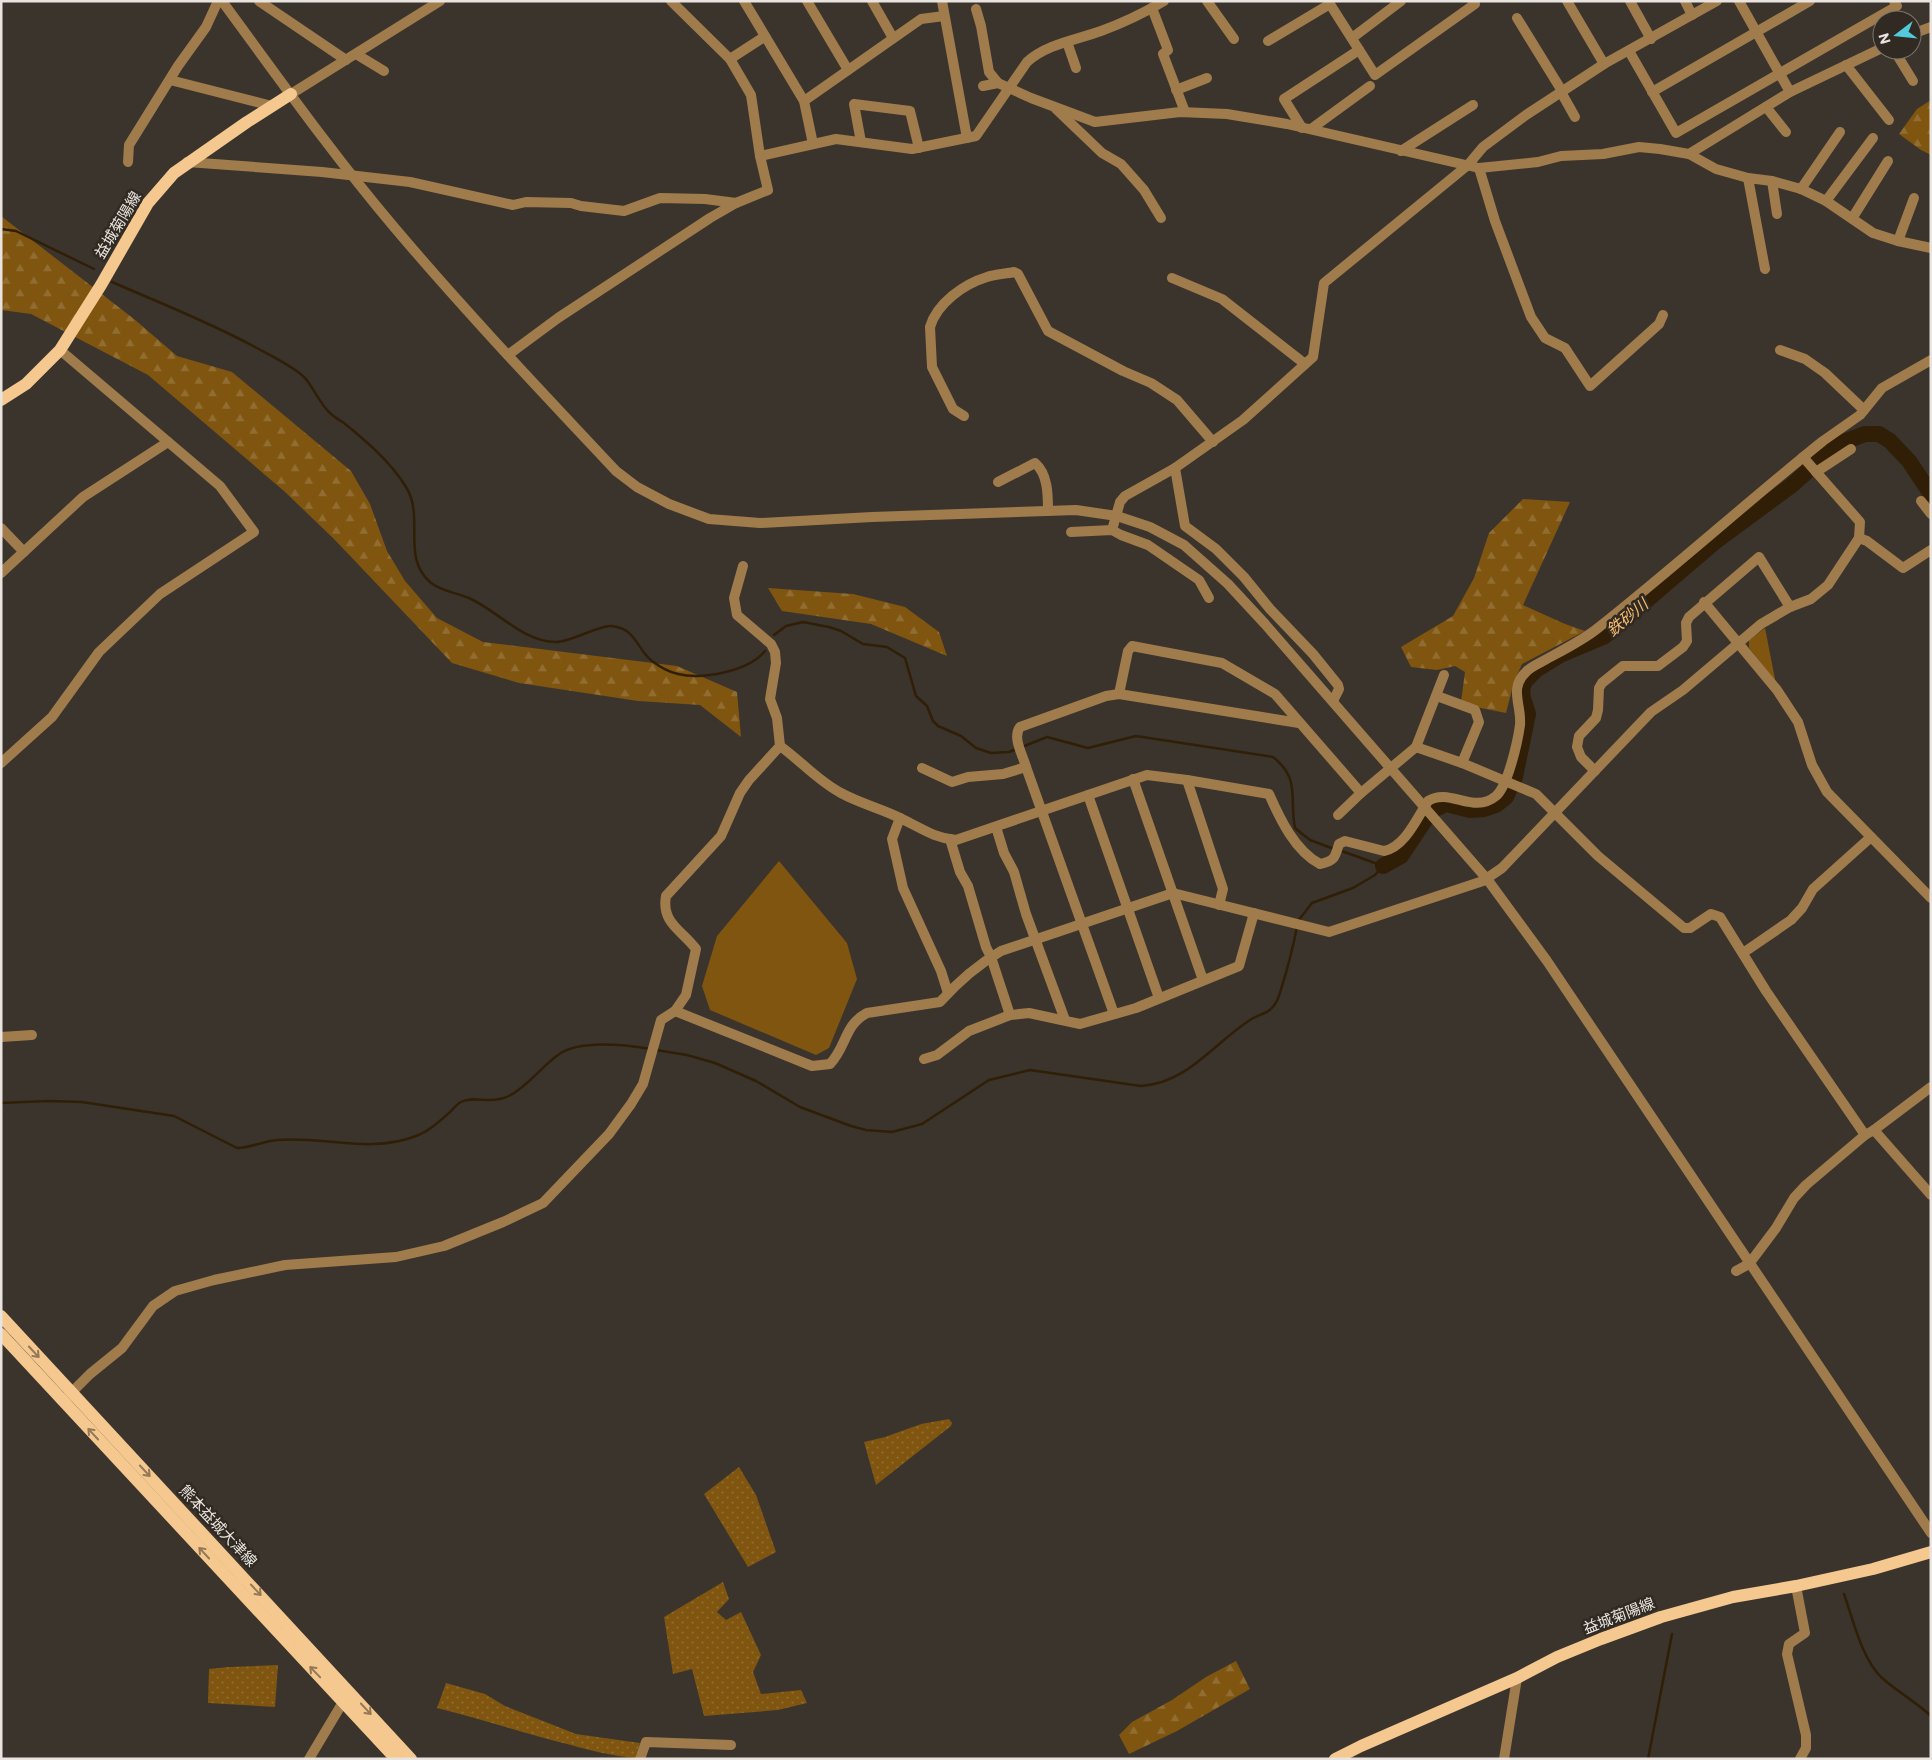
<svg xmlns="http://www.w3.org/2000/svg" width="1932" height="1760" viewBox="0 0 1932 1760" font-family="Commissioner,'Noto Sans JP',sans-serif">
  <defs>
    <pattern id="grass-dots" width="8" height="8" patternUnits="userSpaceOnUse" patternTransform="scale(1.25)"><rect width="8" height="8" fill="#7f550f"/><path d="M2 2h.1M6 6h.1" fill="none" stroke="#916d32" stroke-width="1.8" stroke-linecap="round"/></pattern>
    <pattern id="forest-firs" width="22" height="20" patternUnits="userSpaceOnUse" patternTransform="scale(1.25)"><rect width="22" height="20" fill="#7f550f"/><path d="M5 1l3.5 6h-7zM16 11l3.5 6h-7z" fill="#916d32"/></pattern>
  </defs>
  <rect width="100%" height="100%" fill="#3b342c"/>
  <!-- grass -->
  <g fill="url(#grass-dots)">
    <polygon points="949,1419 952,1423 951,1426 876,1485 864,1442 885,1437 921,1424"/>
    <polygon points="739,1467 756,1495 776,1552 748,1567 704,1494"/>
    <polygon points="723,1582 729,1599 717,1612 726,1620 741,1612 761,1655 753,1672 761,1694 801,1690 807,1703 778,1710 704,1716 692,1669 673,1674 664,1617"/>
    <polygon points="278,1665 275,1707 208,1703 209,1669 229,1667"/>
    <path d="M446 1683 485 1694 505 1706 576 1734 640 1743 635 1758C613 1756 592 1751 571 1745 526 1734 482 1719 437 1708Z"/>
  </g>
  <!-- forest -->
  <g fill="url(#forest-firs)">
    <polygon points="1931,100 1931,155 1921,150 1899,134 1917,109"/>
    <polygon points="1,216 134,319 177,356 232,372 351,471 370,504 387,551 405,581 437,618 483,642 677,666 737,692 741,737 700,705 638,701 519,683 452,663 334,539 284,491 148,375 31,314 1,310"/>
    <polygon points="1523,499 1570,502 1523,605 1565,624 1585,631 1522,664 1514,682 1506,713 1481,708 1461,702 1465,672 1455,666 1437,670 1411,667 1401,647 1453,616 1474,578 1489,533"/>
    <polygon points="768,588 853,594 905,607 939,632 947,656 871,624 782,611"/>
    <polygon points="1236,1661 1250,1689 1177,1731 1129,1754 1119,1735 1132,1722 1172,1700 1206,1677"/>
  </g>
  <!-- park -->
  <g fill="#7f550f">
    <polygon points="1765,628 1775,679 1774,680 1749,648 1749,640"/>
    <polygon points="779,861 847,943 857,979 829,1048 816,1055 710,1010 702,986 717,936"/>
  </g>
  <g fill="none" stroke-linecap="round" stroke-linejoin="round">
    <!-- stream -->
    <g stroke="#301f06" stroke-width="2.5">
      <polyline points="1,229 16,231 94,269"/>
      <path d="M112 282C160 303 209 322 255 347 271 356 289 364 303 376 312 384 319 403 330 413 334 417 339 420 344 423 366 441 391 462 406 487 425 517 401 557 430 582 440 591 457 593 469 598 498 611 523 642 556 642 571 642 601 624 612 626 637 629 637 650 652 661 660 667 668 672 678 674 703 680 749 671 765 651"/>
      <polyline points="774,635 786,626 803,622 829,627 841,631 863,644 887,647 905,658 916,696 927,706 933,721 938,726 961,736 976,748 991,753 1009,752 1017,749"/>
      <path d="M1022 747 1047 737 1088 748 1136 736 1273 757C1301 779 1289 798 1295 828L1310 840 1334 849"/>
      <polyline points="1298,921 1312,903 1353,888 1375,875 1383,866 1339,850"/>
      <path d="M656 1050 687 1055 715 1063 756 1081 800 1107 851 1126 866 1130 892 1132 922 1124 989 1080 1030 1070 1141 1086C1188 1083 1214 1043 1250 1020 1259 1014 1269 1014 1275 1004 1279 999 1280 992 1282 986 1288 967 1293 947 1297 927"/>
      <path d="M1 1103 48 1101 82 1102 174 1116 237 1148C251 1148 263 1141 277 1140 325 1136 369 1154 416 1136 429 1131 440 1121 450 1112 453 1109 457 1104 461 1102 473 1095 491 1105 509 1096 528 1086 541 1067 558 1055 579 1039 626 1045 651 1049"/>
      <path d="M1844 1594C1853 1619 1862 1660 1882 1678 1898 1692 1916 1702 1931 1716"/>
      <polyline points="1648,1759 1672,1634"/>
    </g>
    <!-- river -->
    <polyline stroke="#301f06" stroke-width="16" points="1383,866 1401,856 1431,811 1446,804 1470,810 1484,809 1496,805 1506,797 1515,777 1528,714 1523,698 1522,689 1525,681 1536,670 1562,654 1605,636 1716,541 1792,485 1838,444 1865,434 1879,434 1890,441 1909,461 1931,494"/>
    <!-- minor -->
    <g stroke="#a07c4c" stroke-width="10">
      <path d="M222 1C278 77 333 155 394 227 465 311 541 391 616 471L637 487 669 504 709 519 760 523 872 517 1076 510 1117 516 1150 527 1184 545 1228 584 1265 624 1487 879 1547 961 1931 1533"/>
      <polyline points="259,1 346,60"/>
      <polyline points="744,1 804,101"/>
      <polyline points="807,1 848,70"/>
      <polyline points="872,1 893,38"/>
      <polyline points="942,1 967,138"/>
      <polyline points="1207,1 1234,39"/>
      <polyline points="1328,1 1375,75 1475,4 1473,1"/>
      <polyline points="1567,1 1604,64"/>
      <polyline points="1630,1 1651,39"/>
      <polyline points="1685,1 1692,15"/>
      <polyline points="1739,1 1790,92"/>
      <polyline points="1152,8 1168,50 1163,54 1185,112"/>
      <polyline points="976,9 981,26 989,72 998,83 1031,98 1095,122 1180,112 1227,114 1287,124 1479,168 1538,162 1561,156 1603,154 1639,147 1660,149 1689,154 1716,169 1748,178 1772,181 1801,189 1826,201 1873,233 1898,241 1931,248"/>
      <polyline points="1517,18 1562,91"/>
      <polyline points="1912,34 1931,27"/>
      <polyline points="1352,38 1401,1"/>
      <polyline points="1268,41 1330,4"/>
      <polyline points="1067,42 1076,68"/>
      <polyline points="1894,50 1913,81"/>
      <polyline points="1629,51 1676,133 1897,6 1894,1"/>
      <polyline points="356,54 384,71"/>
      <polyline points="730,59 764,37"/>
      <polyline points="1846,65 1889,120"/>
      <polyline points="170,80 272,106"/>
      <polyline points="983,86 998,83"/>
      <polyline points="1176,90 1207,78"/>
      <polyline points="1561,92 1575,117"/>
      <polyline points="1652,92 1810,1"/>
      <polyline points="291,94 440,1"/>
      <polyline points="1766,107 1786,132"/>
      <polyline points="1056,109 1102,153 1121,164 1144,190 1161,218"/>
      <polyline points="1302,128 1284,99 1359,50"/>
      <polyline points="1311,129 1370,86"/>
      <polyline points="861,142 854,104 910,111 919,148"/>
      <polyline points="813,144 804,101 921,19 944,16"/>
      <polyline points="1401,151 1473,105"/>
      <polyline points="1689,154 1790,92 1882,48"/>
      <path d="M760 156 836 139 912 149 976 136 1027 62C1047 44 1076 40 1101 31 1123 23 1144 13 1164 1"/>
      <polyline points="128,162 129,145 178,66 206,27 218,1"/>
      <polyline points="187,162 322,172 410,182 513,205 526,202 571,203 581,206 624,211 660,198 705,199 736,203 768,190 760,156 751,95 730,59 671,1"/>
      <polyline points="1479,168 1495,221 1531,317 1545,338 1565,348 1590,386 1659,324 1663,315"/>
      <polyline points="1748,178 1765,269"/>
      <polyline points="1772,181 1777,214"/>
      <polyline points="1801,189 1840,132"/>
      <polyline points="1826,201 1873,138"/>
      <polyline points="1853,217 1888,161"/>
      <polyline points="1898,241 1914,198"/>
      <polyline points="1172,278 1222,299 1305,364"/>
      <polyline points="1780,350 1805,359 1825,373 1864,410"/>
      <polyline points="508,355 558,318 710,218 736,203"/>
      <path d="M964 416 953 409 932 367 930 327C937 303 964 284 987 277 995 274 1005 274 1014 272L1018 274 1048 331 1123 371 1151 383 1177 400 1213 442"/>
      <polyline points="1803,457 1860,522 1859,538"/>
      <polyline points="1175,468 1185,526 1216,549 1244,577 1270,609 1313,654 1338,685 1339,689 1333,701"/>
      <polyline points="1816,472 1851,449"/>
      <path d="M998 482 1035 463C1048 474 1048 495 1048 511"/>
      <polyline points="1921,501 1931,514"/>
      <polyline points="1,528 24,552"/>
      <polyline points="1112,530 1120,502 1125,496 1175,468 1243,420 1313,357 1324,283 1468,165 1483,147 1526,115 1604,64 1717,1"/>
      <polyline points="1071,532 1112,530 1121,535 1148,545 1199,580 1209,598"/>
      <polyline points="1,573 83,497 168,442"/>
      <polyline points="1704,602 1777,690 1798,722 1812,765 1827,792 1931,898"/>
      <polyline points="1119,694 1128,651 1132,646 1222,663 1275,694 1361,793"/>
      <polyline points="1437,696 1475,710 1479,722 1462,763"/>
      <path d="M780 746C801 761 818 781 841 793 861 804 883 809 902 819 921 828 934 838 956 840L1147 775 1187 780 1269 794C1280 819 1295 851 1320 864 1335 861 1335 857 1339 844L1345 841 1384 851C1405 847 1417 818 1428 801 1450 787 1473 815 1496 796 1508 786 1518 740 1520 725 1522 705 1508 688 1527 671 1531 667 1538 664 1543 661 1561 651 1582 641 1598 628 1675 567 1747 502 1823 441L1860 415 1882 388 1931 360"/>
      <polyline points="1416,747 1444,675"/>
      <polyline points="1,763 52,717 99,652 160,594 254,532 220,486 60,350"/>
      <polyline points="922,768 952,782 968,777 1003,774 1026,767"/>
      <polyline points="1595,771 1581,757 1577,747 1579,736 1596,718 1598,710 1599,688 1602,683 1623,666 1658,666 1683,647 1687,641 1686,623 1689,617 1759,557 1790,607"/>
      <polyline points="1133,779 1203,980"/>
      <polyline points="1187,780 1223,889 1219,905"/>
      <polyline points="1088,795 1159,998"/>
      <polyline points="1338,815 1361,793 1416,747 1462,763 1536,794 1598,856 1684,928 1690,928 1711,914 1720,917 1766,991 1865,1135"/>
      <polyline points="900,818 892,839 903,888 941,971 948,993"/>
      <polyline points="996,827 1004,853 1014,872 1026,914 1065,1020"/>
      <polyline points="950,839 960,872 968,886 986,947 991,957 1010,1015"/>
      <polyline points="1743,953 1791,920 1802,908 1813,889 1871,837"/>
      <path d="M675 1011 812 1066 830 1064C847 1046 844 1025 867 1013L940 1002C957 983 979 964 1001 951L1173 893 1329 932 1483 881 1502 868 1651 712 1683 690 1761 624 1790 607 1811 599 1828 585 1859 538 1867 541 1903 568 1931 550"/>
      <path d="M1114 1014 1026 767C1023 755 1012 738 1020 727L1106 696 1119 694 1299 723"/>
      <polyline points="1,1037 32,1035"/>
      <polyline points="924,1059 937,1055 969,1031 1010,1015 1029,1013 1080,1024 1136,1008 1239,966 1254,913"/>
      <polyline points="1874,1130 1931,1195"/>
      <polyline points="1736,1271 1749,1264 1776,1228 1794,1198 1806,1185 1865,1135 1874,1130 1931,1087"/>
      <path d="M67 1397 90 1374 122 1348 153 1306 175 1291 214 1280 285 1265 396 1257 444 1246 503 1222 543 1203 609 1134 631 1104 643 1084 661 1020 675 1011 686 995 696 949C682 930 661 923 666 896L721 836 740 793 749 780 780 746 777 718 770 699 776 663 775 652 771 644 737 615 734 598 743 566"/>
      <polyline points="1796,1586 1805,1633 1789,1644 1787,1654 1806,1735 1806,1748 1800,1759"/>
      <polyline points="309,1759 343,1702"/>
      <polyline points="640,1759 646,1742 731,1745"/>
      <polyline points="1504,1759 1517,1678"/>
    </g>
    <!-- major -->
    <g stroke="#f5c88f" stroke-width="12">
      <polyline points="1,400 26,384 60,350 101,285 148,203 174,173 247,122 291,94"/>
      <polyline points="1,1316 411,1759"/>
      <polyline points="1,1334 396,1759"/>
      <polyline points="1335,1759 1361,1746 1517,1678 1557,1657 1601,1639 1661,1617 1733,1597 1796,1586 1873,1569 1931,1552"/>
    </g>
  </g>
  <!-- one-way arrows -->
  <defs><path id="oneway-shaft" d="M-6 0H5M1.5-3L5.5 0L1.5 3" fill="none" stroke-width="1.6" stroke-linecap="round" stroke-linejoin="round" transform="scale(1.25)"/></defs>
  <g stroke="#937958">
    <use href="#oneway-shaft" transform="translate(34 1352) rotate(47)"/>
    <use href="#oneway-shaft" transform="translate(93 1434) rotate(-133)"/>
    <use href="#oneway-shaft" transform="translate(145 1471) rotate(47)"/>
    <use href="#oneway-shaft" transform="translate(204 1553) rotate(-133)"/>
    <use href="#oneway-shaft" transform="translate(256 1590) rotate(47)"/>
    <use href="#oneway-shaft" transform="translate(315 1672) rotate(-134)"/>
    <use href="#oneway-shaft" transform="translate(366 1709) rotate(47)"/>
  </g>
  <g text-anchor="middle" stroke-width="5" stroke-linejoin="round" paint-order="stroke">
    <!-- street labels -->
    <g font-size="15" fill="#e9e4df" stroke="#312a22">
      <text transform="translate(118 225) rotate(-59)" y="5">益城菊陽線</text>
      <text transform="translate(218 1526) rotate(47)" y="5">熊本益城大津線</text>
      <text transform="translate(1619 1616) rotate(-21)" y="5">益城菊陽線</text>
    </g>
    <!-- water labels -->
    <g font-size="16" font-style="italic" fill="#f7bd70" stroke="#312a22">
      <text transform="translate(1627 617) rotate(-40)" y="6">鉄砂川</text>
    </g>
  </g>
  <!-- border -->
  <rect width="1932" height="1760" fill="none" stroke="#e9e4df" stroke-width="5"/>
  <!-- north arrow -->
  <g transform="translate(1897 35) rotate(254)"><circle r="24" fill="#312a22" stroke="#7b746e"/>
  <path d="M0-4L9 19L0 12L-9 19Z" fill="#53cadc"/>
  <text y="-8" font-size="14" font-weight="bold" text-anchor="middle" fill="#e9e4df">N</text>
  </g>
</svg>
